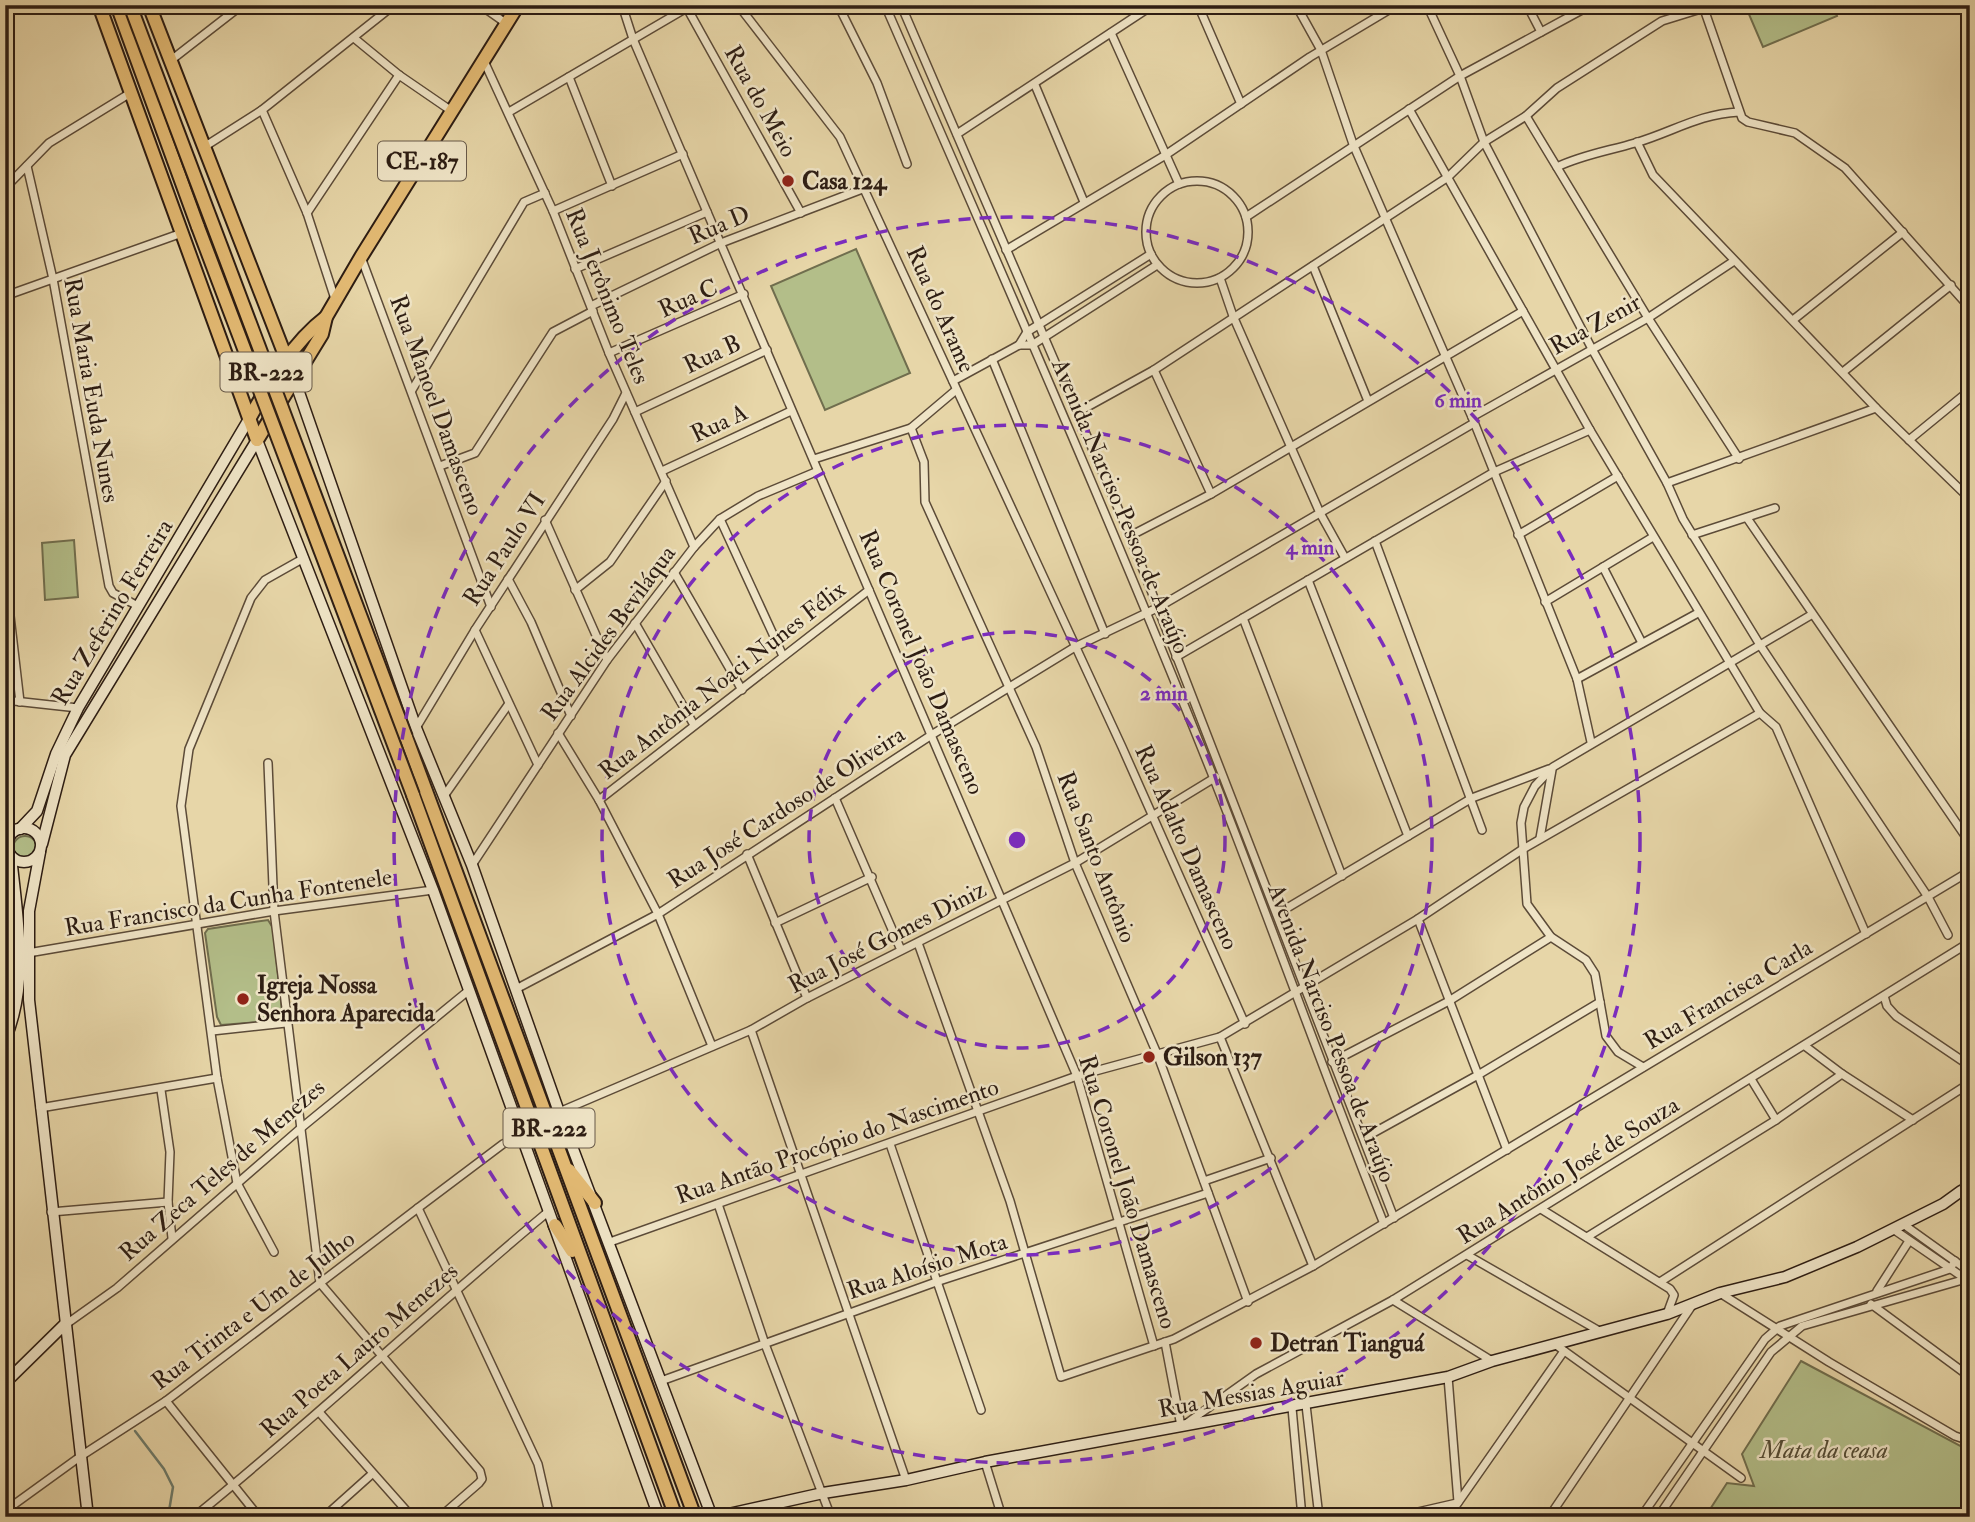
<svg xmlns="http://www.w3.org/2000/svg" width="1975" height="1522" viewBox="0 0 1975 1522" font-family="'IM FELL Double Pica',serif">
  <rect width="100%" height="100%" fill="#e7d6a8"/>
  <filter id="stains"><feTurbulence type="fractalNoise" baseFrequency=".00286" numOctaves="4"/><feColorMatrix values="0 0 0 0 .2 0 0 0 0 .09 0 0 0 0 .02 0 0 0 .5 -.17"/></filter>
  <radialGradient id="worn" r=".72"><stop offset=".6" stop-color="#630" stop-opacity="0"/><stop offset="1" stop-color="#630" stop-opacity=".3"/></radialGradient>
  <!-- green -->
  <g fill="#b3be89" stroke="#706e4e" stroke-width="2">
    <polygon points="1745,5 1833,5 1837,16 1763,47"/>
    <polygon points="856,249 910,373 825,410 771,286"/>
    <polygon points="74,540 78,597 45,600 42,543"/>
    <polygon points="5,612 15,697 5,696"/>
    <circle cx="25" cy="848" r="12"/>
    <polygon points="268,920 273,928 283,1020 221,1025 217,1017 205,933 208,929"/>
    <polygon points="1801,1361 1970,1451 1970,1517 1705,1517 1727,1483 1754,1486 1742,1454"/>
  </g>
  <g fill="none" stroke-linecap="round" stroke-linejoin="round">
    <!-- stream -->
    <polyline stroke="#6d7b6b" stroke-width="2.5" points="135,1431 164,1469 173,1487 168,1517"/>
    <defs>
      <g id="street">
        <polyline points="480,5 507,24"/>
        <polyline points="622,5 633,39 1077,1076 1154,1346"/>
        <polyline points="738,5 840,137 1122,747 1245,1024"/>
        <polyline points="838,5 877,83 907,164"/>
        <path d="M885 5C997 262 1110 518 1214 779 1272 926 1325 1076 1384 1224"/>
        <polyline points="901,5 1130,536 1394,1218"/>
        <polyline points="1198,5 1241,104"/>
        <polyline points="1296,5 1321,50 1353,144 1472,417 1577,679 1591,742"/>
        <polyline points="1427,5 1460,76 1484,142 1592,349 1667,483 1683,519 1760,645 1928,897 1948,935"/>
        <polyline points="1527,5 1541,32"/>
        <polyline points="1703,6 1742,118 1748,122 1795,133 1845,168 1970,308"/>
        <polyline points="687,8 801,213"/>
        <polyline points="1111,33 1179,184"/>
        <polyline points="354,38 399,75 453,112"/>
        <polyline points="170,61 242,5"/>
        <polyline points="484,61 553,211 609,353 694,547"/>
        <polyline points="569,77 612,186"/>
        <polyline points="1035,85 1084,202"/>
        <polyline points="1409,109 1590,430 1760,713 1776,727 1866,934"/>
        <polyline points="262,110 307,213 335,299"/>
        <polyline points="509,112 690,6"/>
        <polyline points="1526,116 1648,318 1739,459"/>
        <polyline points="957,134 1153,5"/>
        <polyline points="1637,142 1653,175 1876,408 1970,499"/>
        <polyline points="204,147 262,110 394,5"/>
        <polyline points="27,166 53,279 109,586 113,593 138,606"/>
        <path d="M1557 167C1582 155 1608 151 1635 143 1673 132 1698 114 1739 112"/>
        <circle cx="1197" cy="232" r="51"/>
        <polyline points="5,188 49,143 132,92"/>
        <polyline points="553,211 683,154"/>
        <polyline points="307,213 399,75"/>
        <polyline points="1246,217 1460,76 1591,5"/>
        <polyline points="1006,250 1164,156 1310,57 1397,5"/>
        <polyline points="361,257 491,607"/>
        <polyline points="1313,266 1368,401"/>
        <polyline points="575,269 707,212"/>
        <polyline points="1220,278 1233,316 1320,513 1345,558"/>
        <polyline points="5,296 182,233"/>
        <polyline points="591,306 721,243 865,188"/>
        <polyline points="1793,320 1903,232"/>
        <polyline points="1019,345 1027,332 1151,254"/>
        <polyline points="609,353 744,294"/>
        <polyline points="992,359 1105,634"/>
        <polyline points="1154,370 1211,494"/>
        <polyline points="1843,372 1951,285"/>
        <polyline points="953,381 1019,345 1032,345 1157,265"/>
        <polyline points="412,390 524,202 545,193"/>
        <polyline points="635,412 767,350"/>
        <polyline points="1078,412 1154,370 1448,177 1484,142 1526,116 1557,88 1662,21 1704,8"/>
        <polyline points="1472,417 1648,318 1734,261"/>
        <polyline points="911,428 924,462 925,502 1036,747 1075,863 1158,1056 1248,1302"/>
        <polyline points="1909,440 1970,390"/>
        <polyline points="814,459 911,428 956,390"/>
        <polyline points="440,466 475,453 553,332 593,311"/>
        <polyline points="662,471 791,411"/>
        <polyline points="1667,483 1876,408"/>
        <polyline points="1747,518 1970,843"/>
        <polyline points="720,519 783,656"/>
        <polyline points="545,520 607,660"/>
        <polyline points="1518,535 1618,476"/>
        <polyline points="1692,535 1775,508"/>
        <polyline points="1130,536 1211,494 1523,311"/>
        <polyline points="1375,541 1482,830"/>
        <polyline points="1603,567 1642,643"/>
        <polyline points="674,572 742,690"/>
        <polyline points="5,573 20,702"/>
        <polyline points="508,579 531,622 571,716"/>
        <polyline points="1308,580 1408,836"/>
        <polyline points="575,590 610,562 666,481"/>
        <polyline points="1545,602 1653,537"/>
        <polyline points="1243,618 1342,876"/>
        <polyline points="635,623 694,725"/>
        <polyline points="475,630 538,765"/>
        <polyline points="1176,657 1494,472 1590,430"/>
        <polyline points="1577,679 1698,613"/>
        <polyline points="5,700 78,708"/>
        <polyline points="416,728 475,630 613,419 626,393"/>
        <polyline points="558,733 599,800 658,914 712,1046"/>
        <polyline points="268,763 274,911 320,1283 480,1471 482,1479 479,1483 440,1517"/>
        <polyline points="444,796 508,705"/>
        <polyline points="835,798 901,950"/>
        <polyline points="599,800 869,590"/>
        <polyline points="5,838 8,839"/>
        <polyline points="1540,838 1552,770"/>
        <polyline points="747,854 807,998"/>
        <polyline points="472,865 607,660 694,547 720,519 758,496 818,471"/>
        <polyline points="1277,914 1472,798 1549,769"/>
        <polyline points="1418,919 1507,1150"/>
        <polyline points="775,923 872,877"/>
        <polyline points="918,943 1010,1201 1061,1377 1174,1339 1313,1266 1970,871"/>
        <polyline points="28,953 274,911 433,890"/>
        <polyline points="5,955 20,953"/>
        <polyline points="516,989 658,914 933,734 1075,647 1157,608 1474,423"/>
        <polyline points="1884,996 1887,1006 1896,1016 1970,1066"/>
        <polyline points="751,1030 906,1480"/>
        <polyline points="212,1031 286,1023"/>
        <polyline points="1220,1037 1313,1266"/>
        <polyline points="1805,1046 1842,1074 1913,1120"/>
        <polyline points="1332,1062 1449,1001 1551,937"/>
        <polyline points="1643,1067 1618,1052 1606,1036 1595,974 1586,960 1551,937 1527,904 1521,823 1524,807 1535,786 1553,767 1811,615"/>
        <polyline points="1751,1079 1776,1120"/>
        <polyline points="161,1090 170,1152 168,1202 172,1238"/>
        <polyline points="40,1108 217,1078"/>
        <polyline points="559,1112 751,1030 807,998 1075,863 1216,777"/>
        <polyline points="1364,1138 1478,1075 1600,1002"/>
        <polyline points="890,1144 981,1410"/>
        <polyline points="1204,1181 1271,1158"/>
        <polyline points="1961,1191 1970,1179"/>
        <polyline points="718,1204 765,1344 831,1517"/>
        <polyline points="418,1208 538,1464 550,1517"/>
        <polyline points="1541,1209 1670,1289 1674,1295 1667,1314"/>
        <polyline points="51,1212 168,1202"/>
        <polyline points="1903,1224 1970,1272"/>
        <polyline points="1893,1229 1970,1282"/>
        <polyline points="1587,1237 1776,1120 1842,1074"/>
        <polyline points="610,1242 1077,1076 1220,1037 1418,919 1523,849 1760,713"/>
        <polyline points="274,1252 237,1183 217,1078 181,806 189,749 251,598 265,580 304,558"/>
        <polyline points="1467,1255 1601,1332"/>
        <polyline points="1660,1282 1970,1083"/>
        <polyline points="1877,1291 1909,1241"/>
        <polyline points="1720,1293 1829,1362 1955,1436 1970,1441"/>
        <polyline points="1393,1300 1492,1361"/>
        <polyline points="1871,1304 1970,1377"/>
        <polyline points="65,1325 117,1288 301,1128 468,991"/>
        <polyline points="1165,1342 1181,1426"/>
        <polyline points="1556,1345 1741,1478"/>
        <polyline points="1448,1377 1458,1502"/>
        <polyline points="661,1381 936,1282 1208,1193"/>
        <polyline points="166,1401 259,1517"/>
        <polyline points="1306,1405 1319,1517"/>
        <polyline points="1292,1408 1302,1517"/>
        <polyline points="319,1412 412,1517"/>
        <polyline points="1187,1423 1256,1374 1393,1300 1970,942"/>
        <polyline points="985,1462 1002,1517"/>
        <polyline points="5,1511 81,1456 166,1401 418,1208 503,1144 521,1136"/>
        <path d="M194 1517C315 1419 429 1311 549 1211"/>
        <polyline points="324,1517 372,1474"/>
        <polyline points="1396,1517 1457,1503"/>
        <polyline points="1448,1517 1564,1351"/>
        <polyline points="1549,1517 1693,1304"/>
        <polyline points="1641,1517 1765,1339 1780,1326 1950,1269 1955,1261"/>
        <polyline points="1658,1517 1771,1352 1802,1326 1966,1279 1970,1273"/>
      </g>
      <g id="secondary">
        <polyline points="295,381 416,728 472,865 559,1112 712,1517"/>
        <polyline points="257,440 433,890 659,1517"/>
        <circle cx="24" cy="845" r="17"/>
        <polyline points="20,829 37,811 56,754 78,708 249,419"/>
        <polyline points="42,844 65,755 257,440"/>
        <polyline points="40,852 29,911 29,1000 88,1517"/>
        <path d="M5 1040C30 982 17 917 11 856"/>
        <polyline points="5,1383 64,1325"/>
        <polyline points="715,1517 823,1493 906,1480 985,1462 1448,1377 1492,1361 1667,1314 1720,1293 1785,1277 1857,1247 1943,1204 1961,1191"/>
      </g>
      <g id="highway">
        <polyline points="99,5 257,440"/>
        <polyline points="117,5 198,227"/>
        <polyline points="149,5 295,381"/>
        <path d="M249 419C270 382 292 343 326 317"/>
        <polyline points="257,440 322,334 326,317 361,257 518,5"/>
        <polyline points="406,737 695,1517"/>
        <polyline points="413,795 676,1517"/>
        <polyline points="569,1170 595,1203"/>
        <polyline points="555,1225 572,1251"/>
      </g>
    </defs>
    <!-- street casing -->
    <use href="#street" stroke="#5c4b38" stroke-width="10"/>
    <!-- secondary casing -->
    <use href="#secondary" stroke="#2d1d13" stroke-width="13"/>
    <!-- highway casing -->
    <use href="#highway" stroke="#2d1d13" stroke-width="16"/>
    <!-- street -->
    <use href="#street" stroke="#efe4c6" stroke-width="7"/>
    <!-- secondary -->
    <use href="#secondary" stroke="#efe4c6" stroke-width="10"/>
    <!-- highway -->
    <use href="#highway" stroke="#e4bb74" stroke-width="12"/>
    <defs>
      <g id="highway-bridge">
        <polyline points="130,5 406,737"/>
        <polyline points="198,227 413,795"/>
      </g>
    </defs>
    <!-- highway-bridge casing -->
    <use href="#highway-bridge" stroke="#2d1d13" stroke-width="16" stroke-linecap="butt"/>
    <!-- highway-bridge -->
    <use href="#highway-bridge" stroke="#e4bb74" stroke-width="12"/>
  </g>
  <!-- distance rings -->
  <g fill="none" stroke="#7b2cbf" stroke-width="3.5" stroke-dasharray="12 9">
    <circle cx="1017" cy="840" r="208"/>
    <circle cx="1017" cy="840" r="415"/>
    <circle cx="1017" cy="840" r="623"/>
  </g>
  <!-- markers -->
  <g fill="#8f2418" stroke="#efe4c6" stroke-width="2.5">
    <circle cx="788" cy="181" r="7"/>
    <circle cx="243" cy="999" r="7"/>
    <circle cx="1149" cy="1057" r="7"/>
    <circle cx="1256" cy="1343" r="7"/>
  </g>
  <g text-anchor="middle" stroke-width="5" stroke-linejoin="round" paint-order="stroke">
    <!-- shield labels -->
    <g fill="#efe4c6" stroke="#675949" stroke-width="2">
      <rect x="378" y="141.5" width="88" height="39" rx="5"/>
      <rect x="220.5" y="352.5" width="91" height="39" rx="5"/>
      <rect x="503.5" y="1108.5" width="91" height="39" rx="5"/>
    </g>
    <g font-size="23" font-weight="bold" fill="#2d1d13">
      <text x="422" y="169">CE-187</text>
      <text x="266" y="380">BR-222</text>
      <text x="549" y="1136">BR-222</text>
    </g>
    <!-- street labels -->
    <g font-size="24" fill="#2d1d13" stroke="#efe4c6">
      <text transform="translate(761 101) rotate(61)" y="8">Rua do Meio</text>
      <text transform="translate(719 225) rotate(-23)" y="8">Rua D</text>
      <text transform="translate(608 296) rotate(68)" y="8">Rua Jerônimo Teles</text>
      <text transform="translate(688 298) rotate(-24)" y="8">Rua C</text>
      <text transform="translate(941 309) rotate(66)" y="8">Rua do Arame</text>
      <text transform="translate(1595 324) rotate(-29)" y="8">Rua Zenir</text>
      <text transform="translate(712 354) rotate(-25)" y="8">Rua B</text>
      <text transform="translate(92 390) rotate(80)" y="8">Rua Maria Euda Nunes</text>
      <text transform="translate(437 405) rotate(70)" y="8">Rua Manoel Damasceno</text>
      <text transform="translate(719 423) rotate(-25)" y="8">Rua A</text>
      <text transform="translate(1121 506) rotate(67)" y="8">Avenida Narciso Pessoa de Araújo</text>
      <text transform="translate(504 549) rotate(-57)" y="8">Rua Paulo VI</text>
      <text transform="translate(112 612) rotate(-59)" y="8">Rua Zeferino Ferreira</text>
      <text transform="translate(608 633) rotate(-54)" y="8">Rua Alcides Beviláqua</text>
      <text transform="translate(922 662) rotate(67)" y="8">Rua Coronel João Damasceno</text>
      <text transform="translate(722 680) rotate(-38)" y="8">Rua Antônia Noaci Nunes Félix</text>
      <text transform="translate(786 807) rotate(-33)" y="8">Rua José Cardoso de Oliveira</text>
      <text transform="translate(1187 847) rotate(66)" y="8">Rua Adalto Damasceno</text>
      <text transform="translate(1097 857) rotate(69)" y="8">Rua Santo Antônio</text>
      <text transform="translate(228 902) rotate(-9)" y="8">Rua Francisco da Cunha Fontenele</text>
      <text transform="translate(887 937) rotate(-27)" y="8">Rua José Gomes Diniz</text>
      <text transform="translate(1728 994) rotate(-31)" y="8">Rua Francisca Carla</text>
      <text transform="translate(1332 1033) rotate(69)" y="8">Avenida Narciso Pessoa de Araújo</text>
      <text transform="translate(837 1141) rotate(-19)" y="8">Rua Antão Procópio do Nascimento</text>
      <text transform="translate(222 1170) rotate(-41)" y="8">Rua Zeca Teles de Menezes</text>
      <text transform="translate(1568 1170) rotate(-32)" y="8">Rua Antônio José de Souza</text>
      <text transform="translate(1128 1192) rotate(73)" y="8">Rua Coronel João Damasceno</text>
      <text transform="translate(927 1266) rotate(-18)" y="8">Rua Aloísio Mota</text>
      <text transform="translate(253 1310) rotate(-37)" y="8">Rua Trinta e Um de Julho</text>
      <text transform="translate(359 1350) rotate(-41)" y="8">Rua Poeta Lauro Menezes</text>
      <text transform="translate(1251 1393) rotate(-10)" y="8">Rua Messias Aguiar</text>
    </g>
    <!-- poi labels -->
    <g font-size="24" font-weight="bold" fill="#2d1d13" stroke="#efe4c6" text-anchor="start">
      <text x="802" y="189">Casa 124</text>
      <text x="257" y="993">Igreja Nossa<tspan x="257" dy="28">Senhora Aparecida</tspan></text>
      <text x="1163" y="1065">Gilson 137</text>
      <text x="1270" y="1351">Detran Tianguá</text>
    </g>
    <!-- park labels -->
    <g font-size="24" font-style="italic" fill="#554d36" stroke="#efe4c6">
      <text x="1824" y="1458">Mata da ceasa</text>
    </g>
  </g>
  <circle cx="1017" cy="840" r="10" fill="#7b2cbf" stroke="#efe4c6" stroke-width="3.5"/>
  <g font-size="21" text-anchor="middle" font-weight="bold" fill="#7b2cbf" stroke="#efe4c6" stroke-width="5" stroke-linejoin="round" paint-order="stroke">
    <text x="1458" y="407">6 min</text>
    <text x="1310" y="554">4 min</text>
    <text x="1164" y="700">2 min</text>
  </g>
  <!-- margin -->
  <rect width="1975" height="1522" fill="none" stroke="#e7d6a8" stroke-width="28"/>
  <rect x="7" y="7" width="1961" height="1508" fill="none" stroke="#2d1d13" stroke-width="3.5"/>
  <rect x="14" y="14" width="1947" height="1494" fill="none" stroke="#2d1d13" stroke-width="2"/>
  <rect width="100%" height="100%" filter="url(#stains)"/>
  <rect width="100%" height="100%" fill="url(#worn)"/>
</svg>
